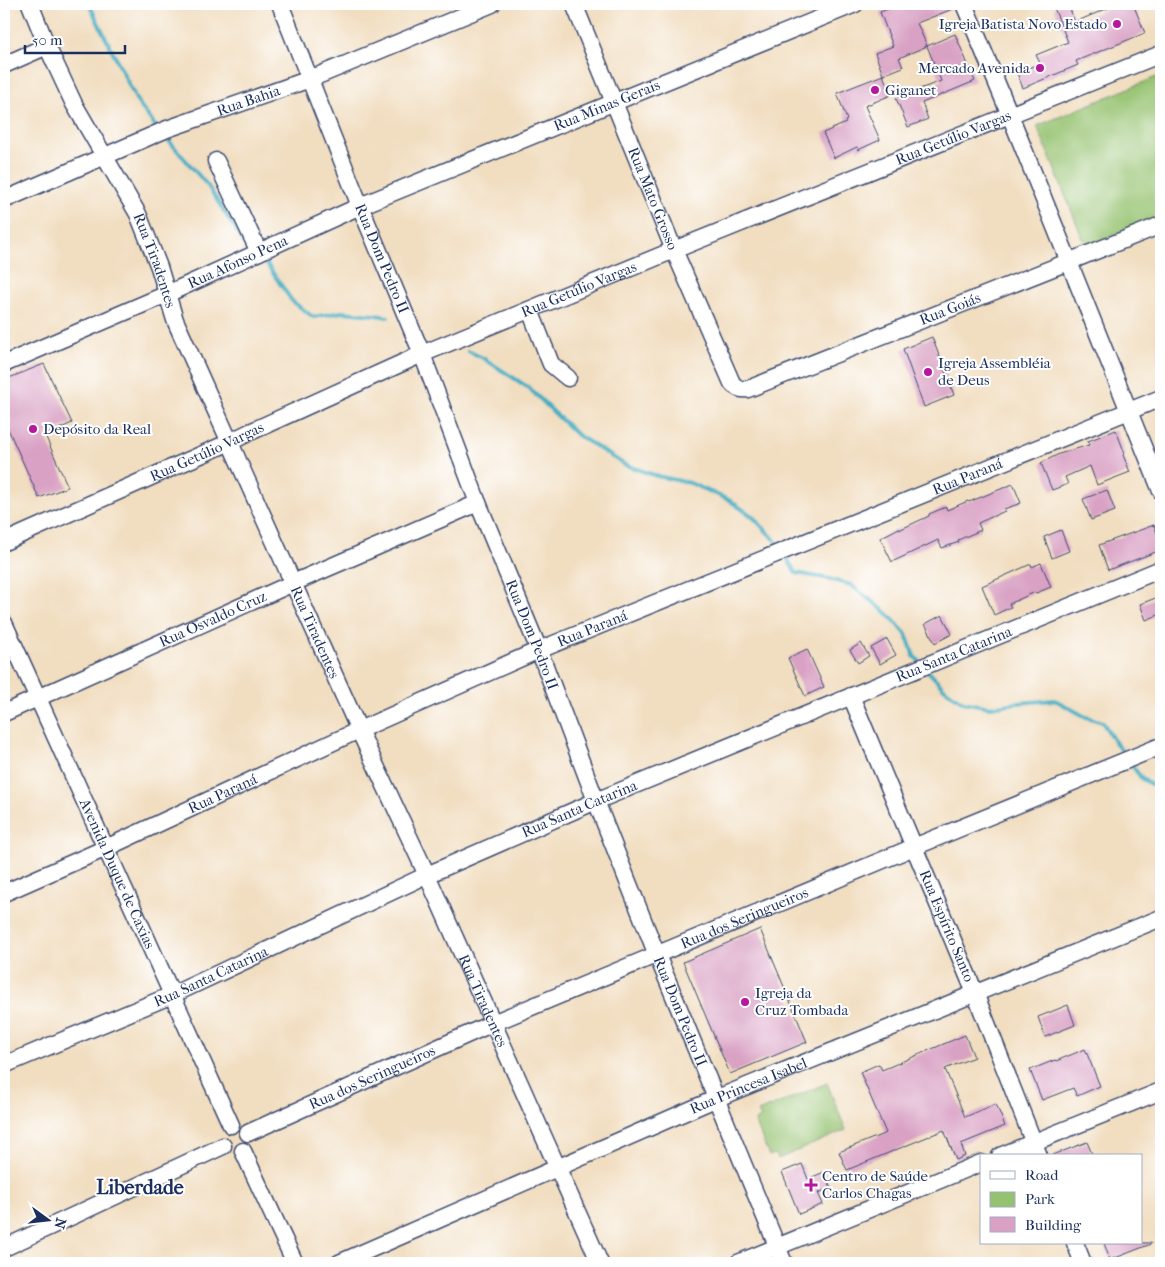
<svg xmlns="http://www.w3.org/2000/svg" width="1165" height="1267" viewBox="0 0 1165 1267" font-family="'IM FELL French Canon',serif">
  <rect width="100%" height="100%" fill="#fff"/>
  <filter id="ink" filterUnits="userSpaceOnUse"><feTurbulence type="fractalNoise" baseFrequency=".02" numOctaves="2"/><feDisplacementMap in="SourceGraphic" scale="10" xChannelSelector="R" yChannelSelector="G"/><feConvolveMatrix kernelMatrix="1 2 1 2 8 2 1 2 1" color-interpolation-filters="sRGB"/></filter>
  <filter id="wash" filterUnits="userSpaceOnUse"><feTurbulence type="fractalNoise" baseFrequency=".0096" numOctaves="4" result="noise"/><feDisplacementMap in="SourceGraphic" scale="20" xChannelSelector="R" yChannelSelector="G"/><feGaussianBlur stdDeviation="1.12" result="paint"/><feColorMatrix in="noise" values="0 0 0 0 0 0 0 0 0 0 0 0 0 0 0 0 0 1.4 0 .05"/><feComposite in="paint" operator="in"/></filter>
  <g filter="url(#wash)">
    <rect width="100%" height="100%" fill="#f1ddbf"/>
    <!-- green -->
    <g fill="#95c270" stroke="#587867">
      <polygon points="1161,75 1161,216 1086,247 1037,126"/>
      <polygon points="827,1083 846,1130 778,1159 775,1154 769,1156 755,1121 761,1118 758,1112"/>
    </g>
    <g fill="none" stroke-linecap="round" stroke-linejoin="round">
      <!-- stream -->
      <g stroke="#43adc2" stroke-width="4">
        <polyline points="89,4 138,103 157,128"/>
        <polyline points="164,135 208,186 244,243"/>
        <polyline points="266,263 292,301 313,317 342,312 376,315 388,317"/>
        <polyline points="468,351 483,358 529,388 576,434 625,465 657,476 690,483 729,500 752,516 774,539 780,549"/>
        <polyline points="784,554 796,573 825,578 851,585 887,613 906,634 914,656 921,663"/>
        <polyline points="927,670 945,689 963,702 990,707 1018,703 1055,700 1086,717 1103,722 1112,738 1126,756"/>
        <polyline points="1131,764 1142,779 1161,790"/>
      </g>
    </g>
    <g id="blocks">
      <!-- building -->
      <g fill="#d9a1c4">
        <polygon points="901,4 954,4 955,8 917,23 927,46 899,58 903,67 883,75 875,53 893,46 880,12"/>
        <polygon points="1063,4 1068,4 1075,22 1118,4 1133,4 1145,33 1076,61 1078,65 1023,88 1017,73 1040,63 1036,55 1068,42 1054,8"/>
        <polygon points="955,34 975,81 922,103 928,119 908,127 896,98 941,81 927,46"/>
        <polygon points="883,75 891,95 865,106 880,140 858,150 857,147 834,158 823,133 846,123 845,121 847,120 837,93"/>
        <polygon points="932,337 954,395 924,407 903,349"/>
        <polygon points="44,364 72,423 45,435 68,487 39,498 4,420 4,380"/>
        <polygon points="1116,430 1125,454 1123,455 1130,472 1097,485 1090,466 1065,477 1068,484 1052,490 1041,463 1059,454 1089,445 1088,441"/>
        <polygon points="1013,484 1021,503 1004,509 1005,511 978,523 981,530 958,540 959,542 942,548 938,540 892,562 880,538 899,528 899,530 929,516 929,514 946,507 947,510 968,501 969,502"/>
        <polygon points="1107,490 1115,511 1091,520 1083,499"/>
        <polygon points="1154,525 1161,544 1161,550 1108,570 1099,545"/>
        <polygon points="1061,530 1069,551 1052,558 1044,537"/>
        <polygon points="1041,563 1051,587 1036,593 1035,592 1009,604 1011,607 994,615 982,586 1031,564 1032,567"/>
        <polygon points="1161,596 1161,614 1146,620 1140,604"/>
        <polygon points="942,615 952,634 935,643 925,624"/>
        <polygon points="887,639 896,655 880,664 871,648"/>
        <polygon points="861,643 869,656 858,663 850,650"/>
        <polygon points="807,649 824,687 805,696 788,658"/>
        <polygon points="760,929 807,1042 730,1074 683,962"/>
        <polygon points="1068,1005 1075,1025 1045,1037 1038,1017"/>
        <polygon points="965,1035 974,1057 945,1069 965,1117 996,1104 1005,1126 961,1144 965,1156 956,1160 944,1130 847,1170 839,1152 886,1133 860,1072 879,1064 882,1070"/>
        <polygon points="1085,1049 1100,1086 1077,1096 1073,1088 1042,1100 1030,1070 1055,1060 1056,1061"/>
        <polygon points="1087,1142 1093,1156 1054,1156 1053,1155"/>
        <polygon points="802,1164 808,1179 824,1172 831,1188 818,1193 823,1204 799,1214 782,1172"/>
        <polygon points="1104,1243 1151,1243 1151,1244 1110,1260"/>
      </g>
    </g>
  </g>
  <g filter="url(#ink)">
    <use href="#blocks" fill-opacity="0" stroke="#3b496d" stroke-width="1"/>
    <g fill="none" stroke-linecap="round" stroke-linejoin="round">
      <defs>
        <g id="minor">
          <path id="s1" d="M30 4 47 46 74 104 138 214 159 267 175 320 359 730 427 875 600 1263"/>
          <path id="s2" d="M280 4 360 206 422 354 478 503 539 650 596 801 657 955 784 1263"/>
          <path id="s3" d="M574 4 674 250 732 383C736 388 740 390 748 389L1161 225"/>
          <polyline points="964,4 1010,115 1161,491"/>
          <polyline points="4,65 47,46"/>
          <polyline points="216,161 259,252"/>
          <path id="s4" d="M4 200 167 129 310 79 492 4"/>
          <polyline points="530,310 549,359 551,364 568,378"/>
          <path id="s5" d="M4 364 167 294 360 206 855 4"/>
          <path id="s6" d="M4 542 230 442 250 432 422 354 674 250 1161 54"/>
          <path id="s7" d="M4 623 231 1125"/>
          <path id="s8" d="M851 696 975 993 1039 1156"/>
          <path id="s9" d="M4 713 293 583 478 503"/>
          <path id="s10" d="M4 893 106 848 359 730 539 650 1161 398"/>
          <path id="s11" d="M4 1065 172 995 427 875 596 801 1161 569"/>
          <path id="s12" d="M248 1133 493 1023 914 847 1161 746"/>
          <polyline points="243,1151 295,1263"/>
          <polyline points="1000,1156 1161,1091"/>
          <polyline points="1075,1243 1083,1263"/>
          <polyline points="4,1248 223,1146"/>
          <path id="s13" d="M339 1263 715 1099 1161 918"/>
          <polyline points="738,1263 981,1163"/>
        </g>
      </defs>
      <!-- minor casing -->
      <use href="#minor" stroke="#3b496d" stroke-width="19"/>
      <!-- minor -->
      <use href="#minor" stroke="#fff" stroke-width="16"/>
    </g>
  </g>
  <!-- markers -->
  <g fill="#b5179e" stroke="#fff" stroke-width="2">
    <circle cx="1117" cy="24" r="5"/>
    <circle cx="1040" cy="68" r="5"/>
    <circle cx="875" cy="90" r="5"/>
    <circle cx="928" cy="372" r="5"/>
    <circle cx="33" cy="429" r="5"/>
    <circle cx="745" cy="1002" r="5"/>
    <path d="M808.5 1177.5h5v5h5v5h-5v5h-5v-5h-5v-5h5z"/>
  </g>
  <g text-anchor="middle" stroke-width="4" stroke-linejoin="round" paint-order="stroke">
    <!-- poi labels -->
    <g font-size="15" fill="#1b2f5e" stroke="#fff" text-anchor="start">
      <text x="1107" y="29" text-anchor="end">Igreja Batista Novo Estado</text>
      <text x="1030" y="73" text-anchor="end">Mercado Avenida</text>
      <text x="885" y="95">Giganet</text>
      <text x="938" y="368">Igreja Assembléia<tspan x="938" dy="17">de Deus</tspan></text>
      <text x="43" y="434">Depósito da Real</text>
      <text x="755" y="998">Igreja da<tspan x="755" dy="17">Cruz Tombada</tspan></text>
      <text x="822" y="1181">Centro de Saúde<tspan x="822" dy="17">Carlos Chagas</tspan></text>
    </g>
    <!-- street labels -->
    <g font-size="15" fill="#1b2f5e" stroke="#fff">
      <text dy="5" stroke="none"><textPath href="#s4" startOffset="264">Rua Bahia</textPath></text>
      <text dy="5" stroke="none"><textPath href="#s5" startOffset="656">Rua Minas Gerais</textPath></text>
      <text dy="5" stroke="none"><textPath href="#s6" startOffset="1032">Rua Getúlio Vargas</textPath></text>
      <text dy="5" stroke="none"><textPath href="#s3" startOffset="210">Rua Mato Grosso</textPath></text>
      <text dy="5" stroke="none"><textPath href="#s2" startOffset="274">Rua Dom Pedro II</textPath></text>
      <text dy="5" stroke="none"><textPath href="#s1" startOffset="286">Rua Tiradentes</textPath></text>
      <text dy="5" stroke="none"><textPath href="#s5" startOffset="255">Rua Afonso Pena</textPath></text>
      <text dy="5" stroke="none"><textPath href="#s6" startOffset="628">Rua Getúlio Vargas</textPath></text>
      <text dy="5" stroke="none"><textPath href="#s3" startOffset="646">Rua Goiás</textPath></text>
      <text dy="5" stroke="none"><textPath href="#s6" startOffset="222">Rua Getúlio Vargas</textPath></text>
      <text dy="5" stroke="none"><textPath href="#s10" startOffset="1050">Rua Paraná</textPath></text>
      <text dy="5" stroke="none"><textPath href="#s9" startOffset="229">Rua Osvaldo Cruz</textPath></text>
      <text dy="5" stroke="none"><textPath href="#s10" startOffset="645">Rua Paraná</textPath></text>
      <text dy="5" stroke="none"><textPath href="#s1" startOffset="691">Rua Tiradentes</textPath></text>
      <text dy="5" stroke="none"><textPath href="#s2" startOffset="679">Rua Dom Pedro II</textPath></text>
      <text dy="5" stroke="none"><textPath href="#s11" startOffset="1035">Rua Santa Catarina</textPath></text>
      <text dy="5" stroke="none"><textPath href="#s10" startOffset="240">Rua Paraná</textPath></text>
      <text dy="5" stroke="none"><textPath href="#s11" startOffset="630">Rua Santa Catarina</textPath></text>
      <text dy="5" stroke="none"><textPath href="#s7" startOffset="275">Avenida Duque de Caxias</textPath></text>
      <text dy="5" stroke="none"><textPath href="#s12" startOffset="541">Rua dos Seringueiros</textPath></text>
      <text dy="5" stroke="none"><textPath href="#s8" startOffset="249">Rua Espírito Santo</textPath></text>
      <text dy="5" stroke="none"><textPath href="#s11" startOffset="225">Rua Santa Catarina</textPath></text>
      <text dy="5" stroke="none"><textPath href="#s1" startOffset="1096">Rua Tiradentes</textPath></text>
      <text dy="5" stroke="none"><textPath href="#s2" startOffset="1084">Rua Dom Pedro II</textPath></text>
      <text dy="5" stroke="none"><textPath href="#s12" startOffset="136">Rua dos Seringueiros</textPath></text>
      <text dy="5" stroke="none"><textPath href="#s13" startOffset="446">Rua Princesa Isabel</textPath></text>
    </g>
    <!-- district labels -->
    <g font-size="20" font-weight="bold" fill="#1b2f5e" stroke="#fff">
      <text x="140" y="1194">Liberdade</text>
    </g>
  </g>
  <!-- margin -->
  <rect width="1165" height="1267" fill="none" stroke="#fff" stroke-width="20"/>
  <!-- legend -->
  <rect x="980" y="1154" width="162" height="90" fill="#ffffff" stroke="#a4acbf"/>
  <rect x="990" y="1171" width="25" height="8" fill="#ffffff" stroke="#a4acbf"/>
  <text x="1025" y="1180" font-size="15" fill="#1b2f5e">Road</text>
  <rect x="990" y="1192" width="25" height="15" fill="#95c270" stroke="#a4acbf"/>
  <text x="1025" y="1204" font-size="15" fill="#1b2f5e">Park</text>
  <rect x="990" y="1217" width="25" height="15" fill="#d9a1c4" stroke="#a4acbf"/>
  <text x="1025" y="1230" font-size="15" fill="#1b2f5e">Building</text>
  <!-- north arrow -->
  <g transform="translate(48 1220) rotate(105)" stroke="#ffffff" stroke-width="4" paint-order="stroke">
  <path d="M0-4L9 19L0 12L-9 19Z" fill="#1b2f5e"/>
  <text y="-8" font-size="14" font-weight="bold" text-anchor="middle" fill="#1b2f5e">N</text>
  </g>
  <!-- scale -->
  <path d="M25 45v8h100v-8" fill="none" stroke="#1b2f5e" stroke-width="2.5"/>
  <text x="32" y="45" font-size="15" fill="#1b2f5e" stroke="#ffffff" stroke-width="4" paint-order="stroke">50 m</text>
</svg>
